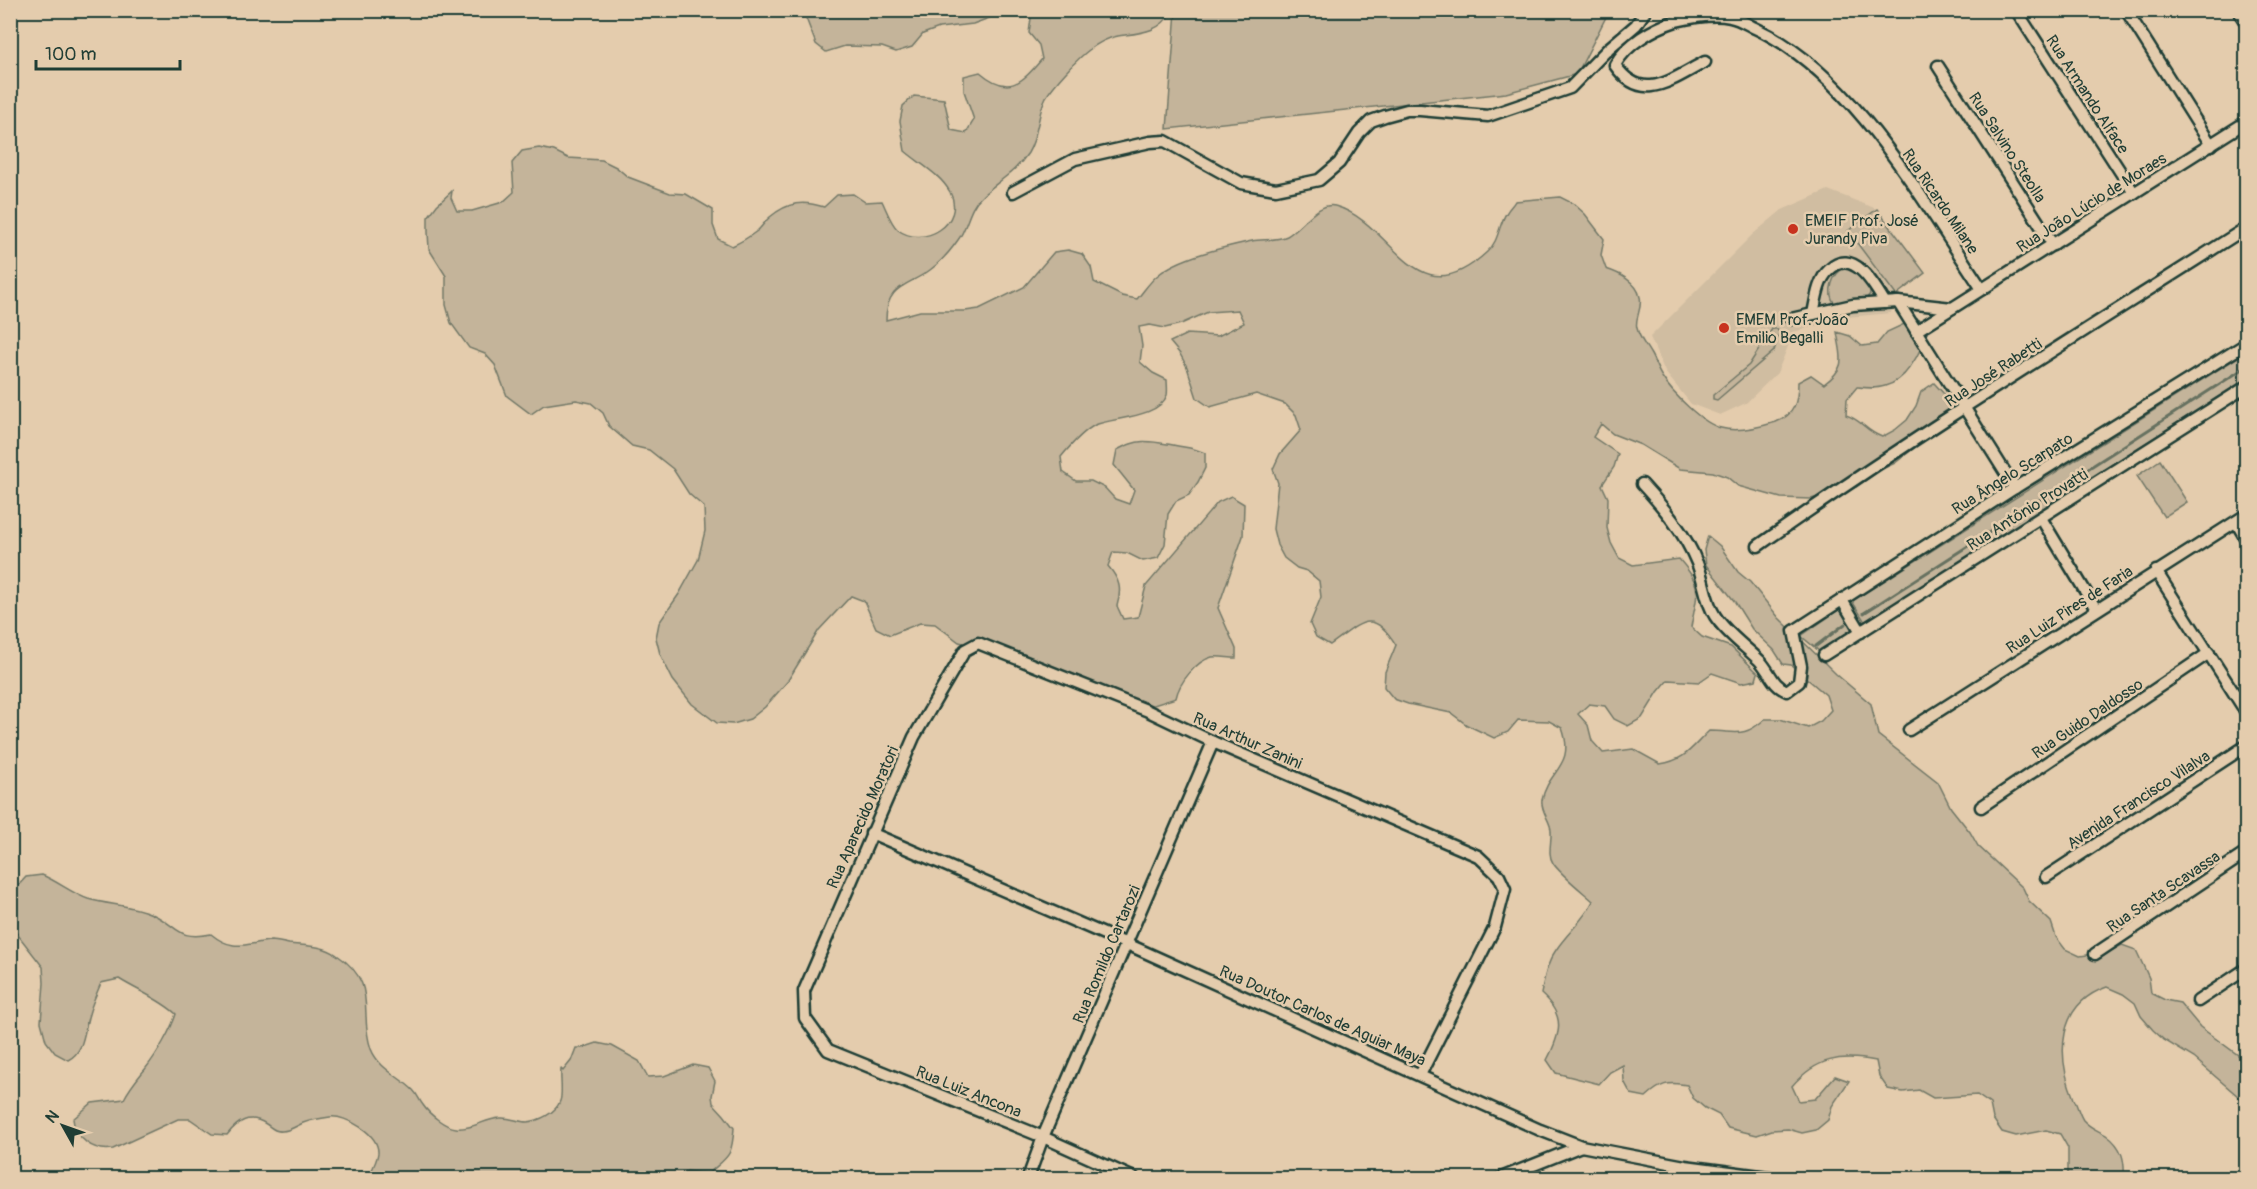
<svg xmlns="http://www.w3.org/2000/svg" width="2257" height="1189" viewBox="0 0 2257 1189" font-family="Pangolin,sans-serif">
  <rect width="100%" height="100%" fill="#e4ccad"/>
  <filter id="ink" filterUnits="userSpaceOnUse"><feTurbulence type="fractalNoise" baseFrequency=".0167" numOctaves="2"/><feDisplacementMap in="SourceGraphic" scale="12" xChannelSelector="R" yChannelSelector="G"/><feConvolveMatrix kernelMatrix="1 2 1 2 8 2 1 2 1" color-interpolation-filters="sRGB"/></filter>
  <g filter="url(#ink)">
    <!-- built -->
    <polygon fill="#d0bda1" points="1828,190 1877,209 1925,273 1896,295 1891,313 1847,317 1794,332 1777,373 1746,403 1720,415 1691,404 1665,372 1650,337 1752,235 1782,210"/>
    <!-- green -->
    <g fill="#c4b49a" stroke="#727867" stroke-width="1.5">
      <polygon points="799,11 996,11 989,18 973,24 939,28 923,34 912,47 896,52 882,47 845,46 826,52 816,44 804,13"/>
      <path d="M1032 11H1172C1160 33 1140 33 1118 36 1107 38 1098 43 1089 50 1077 59 1054 84 1046 97 1037 114 1039 135 1028 153 1015 173 998 181 982 196 968 208 968 227 958 240 951 250 941 262 930 270 909 286 886 284 886 320L920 311H965L979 309 1024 287 1054 252 1068 250 1082 254 1091 267 1094 282 1122 296 1137 299C1144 291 1150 281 1158 275 1179 257 1225 247 1252 241 1263 239 1277 241 1287 236 1301 228 1319 201 1335 206 1395 223 1414 320 1487 252 1500 240 1498 225 1507 212 1509 208 1513 205 1515 201L1560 197 1574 204 1585 214 1604 239 1601 255 1606 269C1619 273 1637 282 1640 297 1643 308 1634 319 1637 328 1639 338 1645 344 1650 353 1655 361 1657 370 1662 377 1672 393 1703 424 1721 428 1738 433 1760 427 1776 422 1795 415 1798 401 1798 382L1811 375 1824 384C1848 367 1841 357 1837 332L1850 336 1862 346 1877 344 1887 332 1915 319 1931 322C1924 344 1910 380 1885 386 1876 389 1867 388 1857 387L1847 399 1846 415C1862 420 1865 431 1882 437L1895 430 1907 420 1916 406 1921 392 1934 383 1944 394 1949 409 1942 423 1932 434 1895 463 1882 469 1856 487 1811 499 1781 498 1738 486 1727 477 1713 472 1680 469 1641 445 1613 434 1601 424 1593 437 1618 454 1614 467 1602 485 1608 498 1607 528 1611 543 1619 558 1633 565 1679 559C1704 587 1697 593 1691 627L1702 637 1731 647 1758 673 1756 680 1741 683 1712 673 1699 682 1668 680 1658 692 1642 718 1628 726 1614 719 1605 706 1589 704 1578 714 1588 725 1592 741 1603 753 1633 749 1660 764C1686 760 1691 748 1709 731 1737 731 1742 739 1765 719H1780L1808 728 1821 721 1831 710 1826 695 1791 665 1783 664 1774 650 1752 629 1735 602 1706 565 1704 550 1708 536 1720 546 1738 572 1750 582 1779 618 1836 674 1871 704 1878 735 1938 782 1951 808 1970 832 1978 846 2023 888 2029 901 2051 922 2056 937 2065 949 2080 956 2109 952 2122 945 2136 950 2149 978 2151 993 2165 1000 2180 1003 2200 1027 2246 1061V1103L2194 1058 2164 1040 2153 1030 2141 1016 2135 1003 2123 994 2107 987C2057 1004 2056 1056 2074 1099 2077 1105 2079 1114 2083 1120 2090 1128 2097 1130 2106 1135 2123 1147 2125 1161 2124 1178H2068V1148L2060 1134 2046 1130 2016 1136 2002 1132 1993 1119 1990 1104 1977 1095 1933 1098 1919 1090 1903 1092 1888 1089 1879 1076 1876 1061C1841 1054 1816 1058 1792 1086L1799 1101 1815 1099 1835 1076 1849 1081 1832 1106 1828 1120 1816 1130 1802 1133 1788 1129 1772 1130 1757 1135 1728 1128 1719 1115 1705 1108 1693 1098 1687 1085C1668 1081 1660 1084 1646 1097L1631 1094 1624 1081 1623 1065 1610 1072 1599 1084 1556 1073 1547 1060C1561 1033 1566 1016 1541 994 1544 979 1547 963 1556 950 1568 932 1584 920 1593 901 1583 892 1559 873 1553 863 1547 854 1552 841 1551 831 1551 821 1540 811 1542 800 1548 770 1576 766 1562 728L1549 721 1518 720 1508 732 1494 738 1467 725 1451 713 1408 704 1394 699 1384 687 1385 672 1396 645C1372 605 1359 625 1330 645L1316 637 1310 624 1321 597 1319 581 1307 571 1297 568 1284 558 1277 545 1273 529 1278 483 1273 469 1280 454 1301 430 1296 415 1285 404 1256 394 1210 407 1197 398 1187 367 1180 354 1170 342 1187 334 1218 336 1244 323 1238 310 1208 312 1181 324 1165 328 1150 325 1139 327 1142 346 1140 362 1153 373 1167 380C1167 384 1168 391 1167 395 1159 418 1114 417 1095 425 1082 432 1070 446 1061 457L1063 472 1076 481H1091L1105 488 1115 499 1129 504 1134 490 1114 465 1117 450C1140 438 1149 441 1173 445 1187 448 1192 447 1205 453V468L1198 482 1189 495 1176 501 1168 514 1165 544 1158 558 1143 561 1127 553 1113 552 1108 566C1120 580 1122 589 1117 606L1123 619 1138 617 1146 586 1218 502 1231 496 1244 504 1243 536 1218 608 1236 649V658C1229 658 1219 656 1212 657 1196 661 1179 683 1176 698L1138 710 1096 692 1080 690 1064 682 1041 662 959 642 935 624 920 623 890 635 876 628 864 601 851 596 819 630 787 682 765 707 750 719 733 724 717 723 692 704 673 680 660 654 656 638 659 623 679 594 698 560 705 531 704 507 689 494 673 469 649 450 632 446 609 426 603 413 591 403 576 400 544 405 531 414 507 396 495 365 485 354 469 348 451 323 446 305V276L429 249 428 232V217L437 205 452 191 451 198 457 211H472L503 202 514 192 512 163 522 151 539 148 554 151 568 158 602 160 616 167 628 177 670 193 686 194 713 210V225L718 239 732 246C741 242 749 237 757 231 762 227 765 221 770 217 788 202 803 200 824 207L837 195 853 194 865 202 882 201C886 209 891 224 898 230 924 249 966 223 950 192 940 174 920 164 905 151L900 121 903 106 914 96 944 99 951 130 966 133 974 120 964 91V76L980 72C1008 96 1021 84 1042 59L1039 45 1029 33Z"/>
      <polygon points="1176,11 1609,11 1577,74 1506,93 1167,129"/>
      <polygon points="1877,209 1925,273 1896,295 1848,231"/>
      <path d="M1845 268C1857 270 1869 281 1870 294L1866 299 1835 304C1826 293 1832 273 1845 268Z"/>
      <polygon points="1772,329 1777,329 1779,333 1774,351 1717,400 1713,399 1713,395 1749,365"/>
      <polygon points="2246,352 2246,379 1865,622 1852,601"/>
      <polygon points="2160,460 2187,502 2164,517 2137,476"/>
      <polygon points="1840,609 1853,630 1819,651 1801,636"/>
      <path d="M42 875C57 881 73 894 88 899 109 905 132 905 152 914 179 926 176 941 211 934 234 953 246 943 271 941 277 941 283 943 289 944 306 946 323 945 337 955 380 984 358 1013 371 1049 379 1069 399 1076 413 1090 418 1095 419 1100 423 1105 429 1114 445 1127 456 1128 471 1130 485 1119 500 1118 510 1117 518 1122 527 1122 539 1121 556 1113 560 1101 563 1094 560 1078 561 1069L563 1071 571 1061 576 1048H582L597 1043 612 1046 639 1061 648 1077 664 1076 693 1065 708 1068 715 1081 712 1096 713 1103 724 1115 734 1128C732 1158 728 1156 708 1174L687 1171 677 1178H368C372 1170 377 1161 378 1153 379 1134 346 1115 330 1117 322 1118 311 1120 303 1123 296 1126 290 1131 282 1131 274 1132 271 1127 266 1124 249 1113 237 1122 227 1135L212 1134 190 1119H178L113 1149C94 1152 75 1139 73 1119L92 1103 124 1099C130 1087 138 1078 146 1068 157 1054 171 1030 176 1014 160 999 138 991 119 979L101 983C97 993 92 1003 89 1014 84 1029 85 1052 68 1060L55 1053 46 1041 41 1022 44 983 43 967 11 926V902L15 889 26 877Z"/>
    </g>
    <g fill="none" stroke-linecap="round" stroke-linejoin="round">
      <!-- stream -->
      <g stroke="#667160" stroke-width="3">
        <polyline points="1864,613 2246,367"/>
        <polyline points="1816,646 1845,624"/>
      </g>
      <defs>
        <g id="street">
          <polyline points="2016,10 2134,193"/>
          <polyline points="2126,10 2211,145"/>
          <polyline points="2238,10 2246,23"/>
          <path d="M1705 62C1672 79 1642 105 1615 65 1626 44 1654 28 1676 21 1693 17 1713 13 1730 17 1738 18 1747 24 1755 28 1853 73 1923 202 1982 289"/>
          <polyline points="1938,66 2053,245"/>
          <polyline points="1013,192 1075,159 1150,142 1165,141 1241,183 1276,189 1319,180 1339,163 1359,133 1371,121 1385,116 1407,110 1420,110 1488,116 1570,88 1609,48 1636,25 1646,10"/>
          <polyline points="1898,302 2015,488"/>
          <path d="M1813 314C1816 300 1818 280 1829 270 1853 246 1875 286 1885 303"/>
          <polyline points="1791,319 1853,305 1898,302 1952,308"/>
          <polyline points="1916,331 2246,122"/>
          <path d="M1642 484C1664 508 1685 533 1697 563 1704 579 1705 601 1715 616 1727 634 1745 646 1760 661 1771 673 1772 685 1787 691L1799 682 1801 666 1794 631 2010 491 2246 344"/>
          <polyline points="2041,518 2096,609"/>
          <polyline points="2236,522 2246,539"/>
          <path d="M1758 546C1917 434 2083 332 2246 228"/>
          <polyline points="2156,571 2246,712"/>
          <polyline points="1842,600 1861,632"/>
          <polyline points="1824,655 2246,387"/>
          <polyline points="1909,730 2246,515"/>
          <polyline points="1981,807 2209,653"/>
          <polyline points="871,833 1127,944 1540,1130 1581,1146 1685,1166 1776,1178"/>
          <polyline points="2046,877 2246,746"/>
          <polyline points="2095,954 2246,853"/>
          <polyline points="2198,1001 2246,969"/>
          <polyline points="1028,1178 1043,1137 1213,742"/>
          <polyline points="1134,1178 1043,1137 828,1050 805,1018 804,991 914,737 965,650 978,643 1146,710 1213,742 1478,856 1499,876 1505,889 1495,927 1420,1075"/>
          <polyline points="1501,1178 1581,1146"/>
        </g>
      </defs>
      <!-- street casing -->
      <use href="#street" stroke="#1f3d34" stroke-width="15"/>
      <!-- street -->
      <use href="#street" stroke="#e4ccad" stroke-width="10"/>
    </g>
  </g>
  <!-- markers -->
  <g fill="#c8321e" stroke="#e4ccad" stroke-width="2">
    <circle cx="1793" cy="229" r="6"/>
    <circle cx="1724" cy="328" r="6"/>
  </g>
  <g text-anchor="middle" stroke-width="5" stroke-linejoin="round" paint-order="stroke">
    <!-- street labels -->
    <g font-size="16" fill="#1f3d34" stroke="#e4ccad">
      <text transform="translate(2088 94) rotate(57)" y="6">Rua Armando Alface</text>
      <text transform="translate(2008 147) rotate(57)" y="6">Rua Salvino Steolla</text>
      <text transform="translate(1941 201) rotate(56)" y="6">Rua Ricardo Milane</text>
      <text transform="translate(2091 202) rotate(-32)" y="6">Rua João Lúcio de Moraes</text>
      <text transform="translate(1993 372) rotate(-33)" y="6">Rua José Rabetti</text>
      <text transform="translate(2012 473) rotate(-32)" y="6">Rua Ângelo Scarpato</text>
      <text transform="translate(2027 509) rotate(-32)" y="6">Rua Antônio Provatti</text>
      <text transform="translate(2069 609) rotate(-33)" y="6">Rua Luiz Pires de Faria</text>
      <text transform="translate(2087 718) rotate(-34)" y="6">Rua Guido Daldosso</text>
      <text transform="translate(1248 740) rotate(24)" y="6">Rua Arthur Zanini</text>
      <text transform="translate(2138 799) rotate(-33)" y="6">Avenida Francisco Vilalva</text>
      <text transform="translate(862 817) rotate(-66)" y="6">Rua Aparecido Moratori</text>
      <text transform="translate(2163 891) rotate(-34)" y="6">Rua Santa Scavassa</text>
      <text transform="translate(1106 954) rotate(-67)" y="6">Rua Romildo Cartarozi</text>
      <text transform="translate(1323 1015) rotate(24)" y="6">Rua Doutor Carlos de Aguiar Maya</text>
      <text transform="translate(969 1091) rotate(22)" y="6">Rua Luiz Ancona</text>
    </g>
    <!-- poi labels -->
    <g font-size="16" fill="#1f3d34" stroke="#e4ccad" text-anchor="start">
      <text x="1805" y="226">EMEIF Prof. José<tspan x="1805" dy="18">Jurandy Piva</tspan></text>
      <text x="1736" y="325">EMEM Prof. João<tspan x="1736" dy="18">Emilio Begalli</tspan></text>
    </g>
  </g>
  <!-- margin -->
  <rect width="2257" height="1189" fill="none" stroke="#e4ccad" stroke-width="36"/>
  <rect x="18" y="18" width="2221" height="1153" fill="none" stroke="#1f3d34" stroke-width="2" filter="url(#ink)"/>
  <!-- north arrow -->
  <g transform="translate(63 1126) rotate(310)" stroke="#e4ccad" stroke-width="4.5" paint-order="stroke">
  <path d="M0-4.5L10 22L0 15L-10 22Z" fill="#1f3d34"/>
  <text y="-9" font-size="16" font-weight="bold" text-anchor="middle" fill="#1f3d34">N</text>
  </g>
  <!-- scale -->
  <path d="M36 60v9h144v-9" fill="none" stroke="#1f3d34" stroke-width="3"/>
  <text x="45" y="60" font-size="18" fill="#1f3d34" stroke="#e4ccad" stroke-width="4.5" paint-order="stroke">100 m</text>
</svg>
